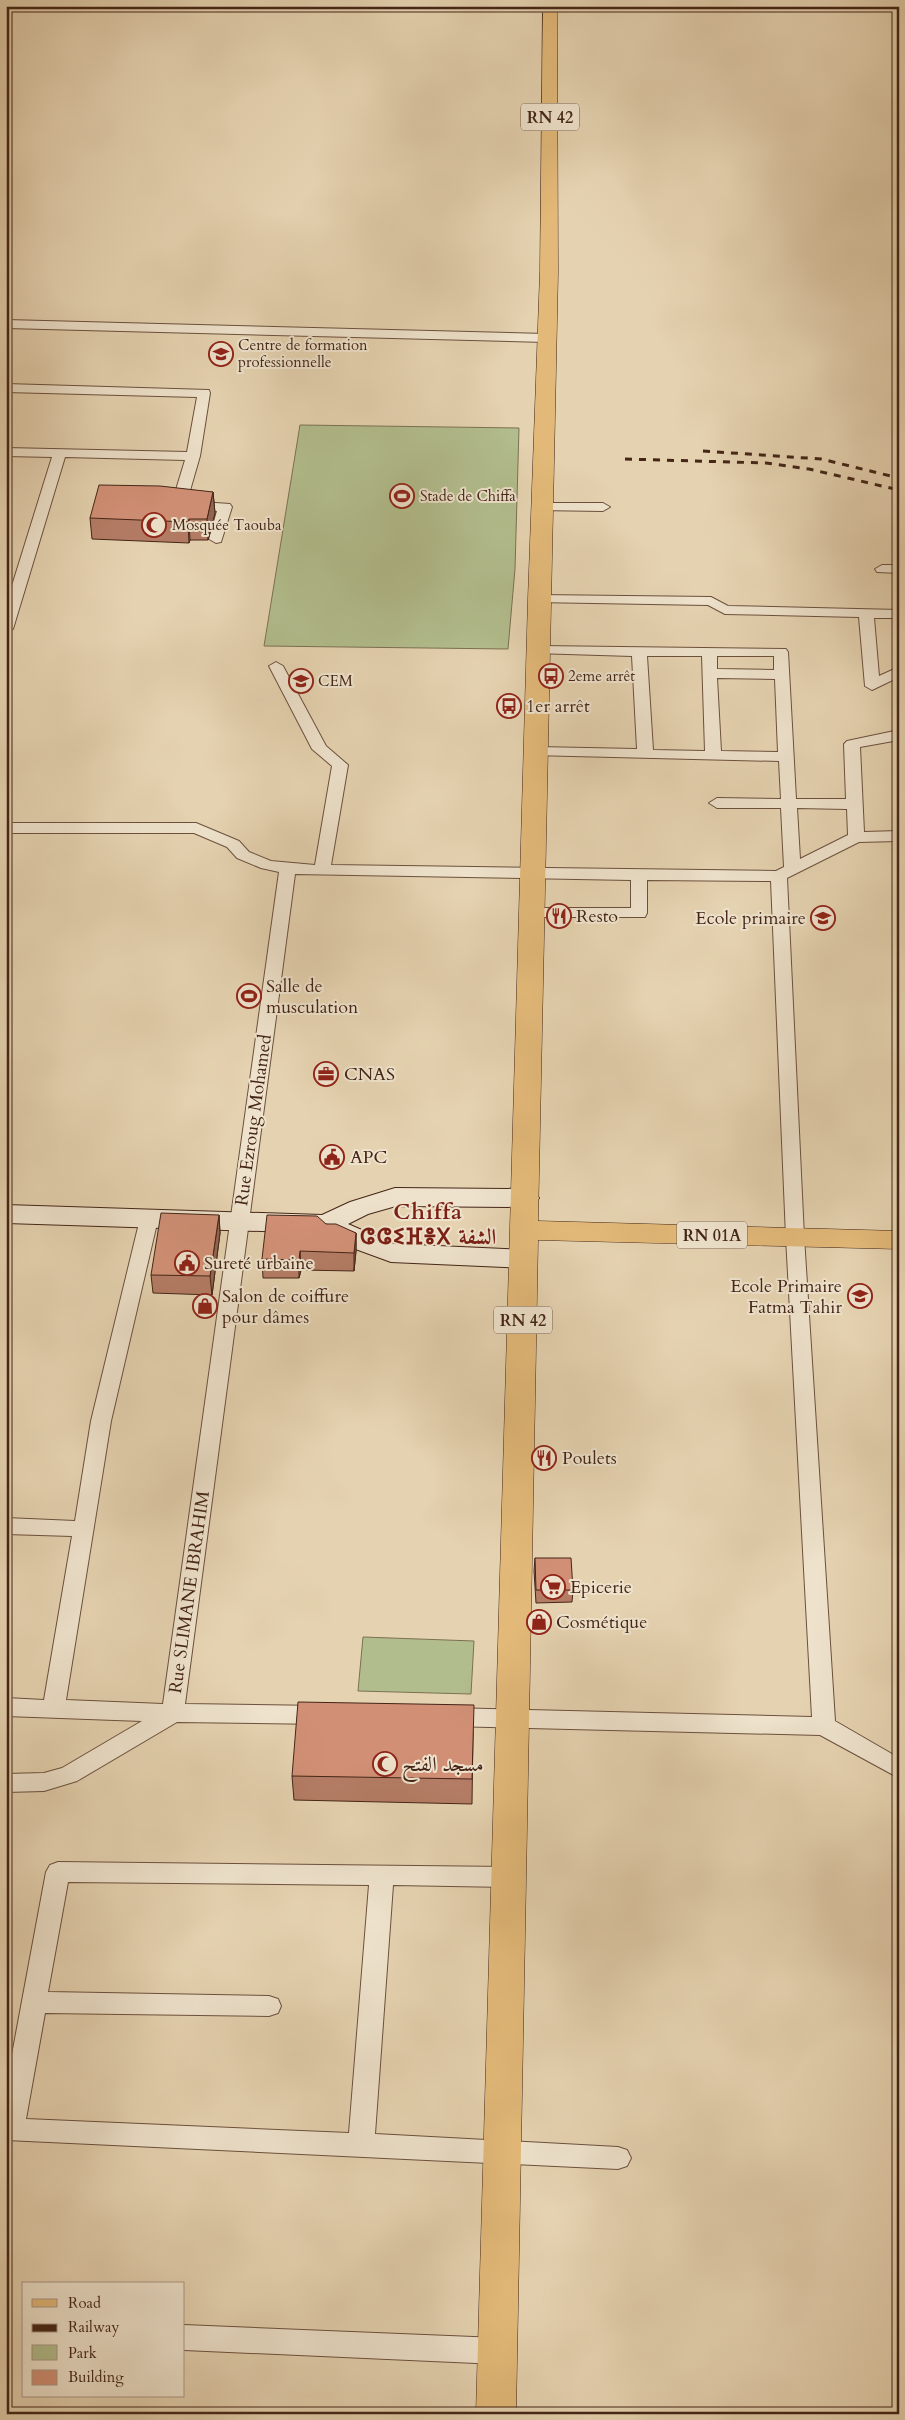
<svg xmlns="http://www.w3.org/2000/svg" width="905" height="2420" viewBox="0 0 905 2420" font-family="Cardo,Amiri,'Noto Sans Tifinagh',serif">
  <rect width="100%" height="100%" fill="#e5d2b0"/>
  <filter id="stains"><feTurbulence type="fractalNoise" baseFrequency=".004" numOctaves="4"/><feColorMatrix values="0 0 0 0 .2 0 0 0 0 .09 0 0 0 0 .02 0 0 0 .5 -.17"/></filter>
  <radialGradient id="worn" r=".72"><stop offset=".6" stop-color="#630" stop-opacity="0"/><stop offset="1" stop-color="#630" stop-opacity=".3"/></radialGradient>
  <!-- green -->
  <g fill="#b2bd8d" stroke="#7b7152">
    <polygon points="300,425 519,428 515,569 508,649 264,646"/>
    <polygon points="363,1637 474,1641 471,1694 358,1691"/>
  </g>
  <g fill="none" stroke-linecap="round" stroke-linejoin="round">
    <defs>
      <g id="minor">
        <polygon points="6,320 546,334 552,338 546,342 6,328"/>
        <polygon points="6,384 209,390 210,393 200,456 187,501 230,504 232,507 221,542 216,543 209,539 217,511 192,510 174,506 172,503 185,460 65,457 13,629 6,633 6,605 52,457 6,456 6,448 187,452 197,397 6,392"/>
        <polygon points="542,503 603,503 610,507 603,511 537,510 535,507"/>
        <polygon points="882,565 899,565 899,573 877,572 875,569"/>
        <polygon points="539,595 711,597 728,606 899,610 899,618 874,618 879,676 899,667 899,677 872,690 865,686 859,617 725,614 708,605 534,602 532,599 534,596"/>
        <path d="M539 646 786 649 788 652 796 799H846L844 744 847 741 899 730V740L860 747 864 832 899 831V841L859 842 787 878 804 1237 835 1721 899 1758V1778L820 1735 449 1726 441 1723 438 1717 441 1711 449 1708 812 1717 786 1237 771 881 647 880V913L645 917H532L526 916 524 912 526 908H631V880L295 874 185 1704 322 1706 330 1709 333 1715 330 1721 322 1724 177 1722 77 1781 44 1791 6 1792V1774L44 1773 62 1768 142 1721 6 1716V1698L44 1700 72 1536 6 1534V1518L75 1521 91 1421 140 1219 142 1215 149 1213 156 1215 158 1219 111 1421 66 1700 163 1704 279 872 261 868 237 858 227 847 194 833H6V823H196L239 841 249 852 271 861 315 865 332 766 312 749 269 666 276 662 283 666 326 746 348 765 331 865 776 871 784 867 781 808H717L709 803 717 798 781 799 779 761 532 755 529 752 532 749 537 747 637 749 632 656 534 653 532 650 534 647ZM647 656H702L705 751 653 750ZM717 656H774V670L717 669ZM717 678 775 679 778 752 721 751ZM797 808 847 809 848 835 800 859Z"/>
        <path d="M58 1862 509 1867 517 1870 521 1877 517 1884 509 1887 393 1885 375 2134 618 2147 627 2150 631 2158 627 2166 618 2169 6 2140V2087L46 1872 50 1865ZM68 1882 369 1885 349 2133 26 2119 45 2013 269 2016 278 2013 281 2006 278 1999 269 1996 48 1992Z"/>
        <polygon points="184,2325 498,2338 508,2342 511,2351 508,2360 498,2364 184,2350"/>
      </g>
      <polygon id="secondary" points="395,1188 526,1189 535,1192 539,1198 535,1204 526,1207 396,1206 368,1214 348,1224 394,1244 524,1250 533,1253 537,1259 533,1265 524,1268 391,1262 350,1247 321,1233 6,1223 6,1205 322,1215 350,1202"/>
      <polygon id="primary" points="543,6 557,6 558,272 538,1221 899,1231 899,1249 538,1240 516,2414 476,2414 528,599 540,272"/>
    </defs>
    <!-- minor casing -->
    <use href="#minor" stroke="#6c503d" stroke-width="2"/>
    <!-- secondary casing -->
    <use href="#secondary" stroke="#442517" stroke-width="2"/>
    <!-- primary casing -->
    <use href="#primary" stroke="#442517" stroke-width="1"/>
    <!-- minor -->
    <use href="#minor" fill="#eee2cc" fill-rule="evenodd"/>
    <!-- secondary -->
    <use href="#secondary" fill="#eee2cc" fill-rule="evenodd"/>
    <!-- primary -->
    <use href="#primary" fill="#e2b978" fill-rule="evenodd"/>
    <!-- rail -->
    <g stroke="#442517" stroke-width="3" stroke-dasharray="7 7" stroke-linecap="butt">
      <polyline points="703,451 821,459 899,478"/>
      <polyline points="625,459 766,463 809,469 899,490"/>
    </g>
  </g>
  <!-- wall -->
  <g fill="#b47c65" stroke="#442517">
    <polygon points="213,492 215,513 208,540 190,540 189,543 92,539 90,518"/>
    <polygon points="219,1215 220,1233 212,1295 153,1293 151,1275"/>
    <polygon points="326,1224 356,1233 356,1251 354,1271 301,1270 299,1278 263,1278 262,1259"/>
    <polygon points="535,1558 573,1590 572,1602 536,1603 534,1571"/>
    <polygon points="473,1730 472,1804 294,1800 292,1776"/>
  </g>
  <!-- shaded-wall -->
  <g fill="#926553" stroke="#442517">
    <polygon points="213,492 215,513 208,540 207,519"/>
    <polygon points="189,519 190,540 189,543 188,522"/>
    <polygon points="219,1215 220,1233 212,1295 210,1276"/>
    <polygon points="356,1233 356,1251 354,1271 354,1253"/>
    <polygon points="300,1251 301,1270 299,1278 299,1260"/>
  </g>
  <!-- building -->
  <g fill="#d19076" stroke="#442517">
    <polygon points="99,485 160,486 213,492 207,519 189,519 188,522 90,518"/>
    <polygon points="161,1213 219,1215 210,1276 151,1275"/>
    <polygon points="267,1215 317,1216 326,1224 336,1224 356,1233 354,1253 300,1251 299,1260 262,1259"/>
    <polygon points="535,1558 571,1558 573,1590 536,1590"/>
    <polygon points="298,1702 474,1705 472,1779 292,1776"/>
  </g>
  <!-- icons -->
  <defs>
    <symbol id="school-ring" viewBox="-11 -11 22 22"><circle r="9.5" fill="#eee2cc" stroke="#8f2418" stroke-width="1.5"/><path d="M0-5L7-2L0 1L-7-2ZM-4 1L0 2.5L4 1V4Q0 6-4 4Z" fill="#8f2418"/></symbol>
    <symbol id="stadium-ring" viewBox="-11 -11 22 22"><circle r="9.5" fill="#eee2cc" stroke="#8f2418" stroke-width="1.5"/><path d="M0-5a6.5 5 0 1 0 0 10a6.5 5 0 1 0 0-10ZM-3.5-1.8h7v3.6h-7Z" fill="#8f2418"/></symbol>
    <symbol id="mosque-ring" viewBox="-11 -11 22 22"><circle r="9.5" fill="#eee2cc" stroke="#8f2418" stroke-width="1.5"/><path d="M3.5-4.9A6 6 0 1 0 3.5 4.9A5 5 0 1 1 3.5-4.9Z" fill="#8f2418"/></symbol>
    <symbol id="bus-ring" viewBox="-11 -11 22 22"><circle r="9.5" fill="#eee2cc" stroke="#8f2418" stroke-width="1.5"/><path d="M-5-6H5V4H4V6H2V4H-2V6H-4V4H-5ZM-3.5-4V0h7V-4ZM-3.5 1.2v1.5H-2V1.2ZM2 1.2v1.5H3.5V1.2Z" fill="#8f2418"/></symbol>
    <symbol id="restaurant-ring" viewBox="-11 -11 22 22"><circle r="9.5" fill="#eee2cc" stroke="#8f2418" stroke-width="1.5"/><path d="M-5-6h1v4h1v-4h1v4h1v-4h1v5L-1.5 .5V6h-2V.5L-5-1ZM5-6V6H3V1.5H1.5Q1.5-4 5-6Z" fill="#8f2418"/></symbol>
    <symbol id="office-ring" viewBox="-11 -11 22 22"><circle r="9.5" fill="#eee2cc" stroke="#8f2418" stroke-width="1.5"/><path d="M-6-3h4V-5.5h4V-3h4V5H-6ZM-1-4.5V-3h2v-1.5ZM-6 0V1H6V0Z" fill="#8f2418"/></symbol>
    <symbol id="civic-ring" viewBox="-11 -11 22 22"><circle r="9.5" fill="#eee2cc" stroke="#8f2418" stroke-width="1.5"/><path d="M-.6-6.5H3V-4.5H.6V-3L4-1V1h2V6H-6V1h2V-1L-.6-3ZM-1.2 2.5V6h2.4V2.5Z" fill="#8f2418"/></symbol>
    <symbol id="shop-ring" viewBox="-11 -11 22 22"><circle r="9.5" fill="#eee2cc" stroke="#8f2418" stroke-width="1.5"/><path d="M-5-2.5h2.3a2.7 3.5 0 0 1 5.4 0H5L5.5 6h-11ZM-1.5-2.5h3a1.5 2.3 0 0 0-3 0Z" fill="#8f2418"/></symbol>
    <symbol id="supermarket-ring" viewBox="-11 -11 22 22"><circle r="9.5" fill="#eee2cc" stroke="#8f2418" stroke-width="1.5"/><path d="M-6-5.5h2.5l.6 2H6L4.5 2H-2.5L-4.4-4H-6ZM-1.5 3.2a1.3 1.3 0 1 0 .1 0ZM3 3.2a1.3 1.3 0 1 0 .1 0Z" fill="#8f2418"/></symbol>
  </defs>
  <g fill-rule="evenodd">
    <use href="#school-ring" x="207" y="340" width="28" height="28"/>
    <use href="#stadium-ring" x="388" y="482" width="28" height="28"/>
    <use href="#mosque-ring" x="140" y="511" width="28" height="28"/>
    <use href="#bus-ring" x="537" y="662" width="28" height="28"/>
    <use href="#school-ring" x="287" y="667" width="28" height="28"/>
    <use href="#bus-ring" x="495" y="692" width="28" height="28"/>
    <use href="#restaurant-ring" x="545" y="902" width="28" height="28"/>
    <use href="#school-ring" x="809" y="904" width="28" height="28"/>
    <use href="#stadium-ring" x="235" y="982" width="28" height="28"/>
    <use href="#office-ring" x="312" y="1060" width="28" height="28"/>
    <use href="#civic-ring" x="318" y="1143" width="28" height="28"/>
    <use href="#civic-ring" x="173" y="1249" width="28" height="28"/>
    <use href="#school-ring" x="846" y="1282" width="28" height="28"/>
    <use href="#shop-ring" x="191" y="1292" width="28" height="28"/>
    <use href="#restaurant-ring" x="530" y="1444" width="28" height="28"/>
    <use href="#supermarket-ring" x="539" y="1573" width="28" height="28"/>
    <use href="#shop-ring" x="525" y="1608" width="28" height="28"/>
    <use href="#mosque-ring" x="371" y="1750" width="28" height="28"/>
  </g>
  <g text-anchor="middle" stroke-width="4" stroke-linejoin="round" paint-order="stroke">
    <!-- far-poi labels -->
    <g font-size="15" fill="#442517" stroke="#eee2cc" text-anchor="start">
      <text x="238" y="350">Centre de formation<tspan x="238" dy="17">professionnelle</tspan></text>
      <text x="420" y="501">Stade de Chiffa</text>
      <text x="172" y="530">Mosquée Taouba</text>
      <text x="568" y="681">2eme arrêt</text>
      <text x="318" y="686">CEM</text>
    </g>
    <!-- shield labels -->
    <g fill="#eee2cc" stroke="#775e4d" stroke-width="1">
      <rect x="521" y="103.5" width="58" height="27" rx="4"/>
      <rect x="677" y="1221.5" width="70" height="27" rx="4"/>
      <rect x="494" y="1306.5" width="58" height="27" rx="4"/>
    </g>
    <g font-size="16" font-weight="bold" fill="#442517">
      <text x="550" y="123">RN 42</text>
      <text x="712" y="1241">RN 01A</text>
      <text x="523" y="1326">RN 42</text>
    </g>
    <!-- poi labels -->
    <g font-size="18" fill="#442517" stroke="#eee2cc" text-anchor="start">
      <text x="526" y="712">1er arrêt</text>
      <text x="576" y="922">Resto</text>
      <text x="806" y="924" text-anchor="end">Ecole primaire</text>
      <text x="266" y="992">Salle de<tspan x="266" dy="21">musculation</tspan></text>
      <text x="344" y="1080">CNAS</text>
      <text x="350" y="1163">APC</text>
      <text x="204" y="1269">Sureté urbaine</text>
      <text x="842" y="1292" text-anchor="end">Ecole Primaire<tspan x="842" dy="21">Fatma Tahir</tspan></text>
      <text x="222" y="1302">Salon de coiffure<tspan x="222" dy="21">pour dâmes</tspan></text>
      <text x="562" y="1464">Poulets</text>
      <text x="570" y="1593">Epicerie</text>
      <text x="556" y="1628">Cosmétique</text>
    </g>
    <!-- street labels -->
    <g font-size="18" fill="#442517" stroke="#eee2cc">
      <text transform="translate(253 1120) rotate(-82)" y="6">Rue Ezroug Mohamed</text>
      <text transform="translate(189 1592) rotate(-82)" y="6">Rue SLIMANE IBRAHIM</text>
    </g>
    <!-- near-poi labels -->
    <g font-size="21" fill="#442517" stroke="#eee2cc" text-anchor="start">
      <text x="402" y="1771">مسجد الفتح</text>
    </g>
    <!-- district labels -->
    <g font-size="22" font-weight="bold" letter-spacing="1" fill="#7a1f14" stroke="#eee2cc">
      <text x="428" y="1219">Chiffa<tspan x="428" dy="25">ⵛⵛⵉⴼⴻⵝ الشفة</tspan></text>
    </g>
  </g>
  <!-- margin -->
  <rect width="905" height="2420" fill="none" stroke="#e5d2b0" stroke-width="25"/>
  <rect x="8" y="8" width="890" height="2405" fill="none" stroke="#442517" stroke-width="2.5"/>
  <rect x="12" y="12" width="880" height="2395" fill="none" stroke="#442517"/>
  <!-- legend -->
  <rect x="22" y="2282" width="162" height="115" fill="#eee2cc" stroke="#aa9684"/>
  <rect x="32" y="2299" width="25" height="8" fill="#e2b978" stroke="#aa9684"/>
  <text x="68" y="2308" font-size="15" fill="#442517">Road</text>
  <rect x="32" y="2324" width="25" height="8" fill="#442517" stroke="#aa9684"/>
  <text x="68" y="2332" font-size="15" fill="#442517">Railway</text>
  <rect x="32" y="2345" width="25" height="15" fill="#b2bd8d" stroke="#aa9684"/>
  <text x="68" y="2358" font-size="15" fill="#442517">Park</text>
  <rect x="32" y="2370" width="25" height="15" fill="#d19076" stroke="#aa9684"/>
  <text x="68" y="2382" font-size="15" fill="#442517">Building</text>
  <rect width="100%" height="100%" filter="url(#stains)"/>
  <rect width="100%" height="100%" fill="url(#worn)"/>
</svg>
